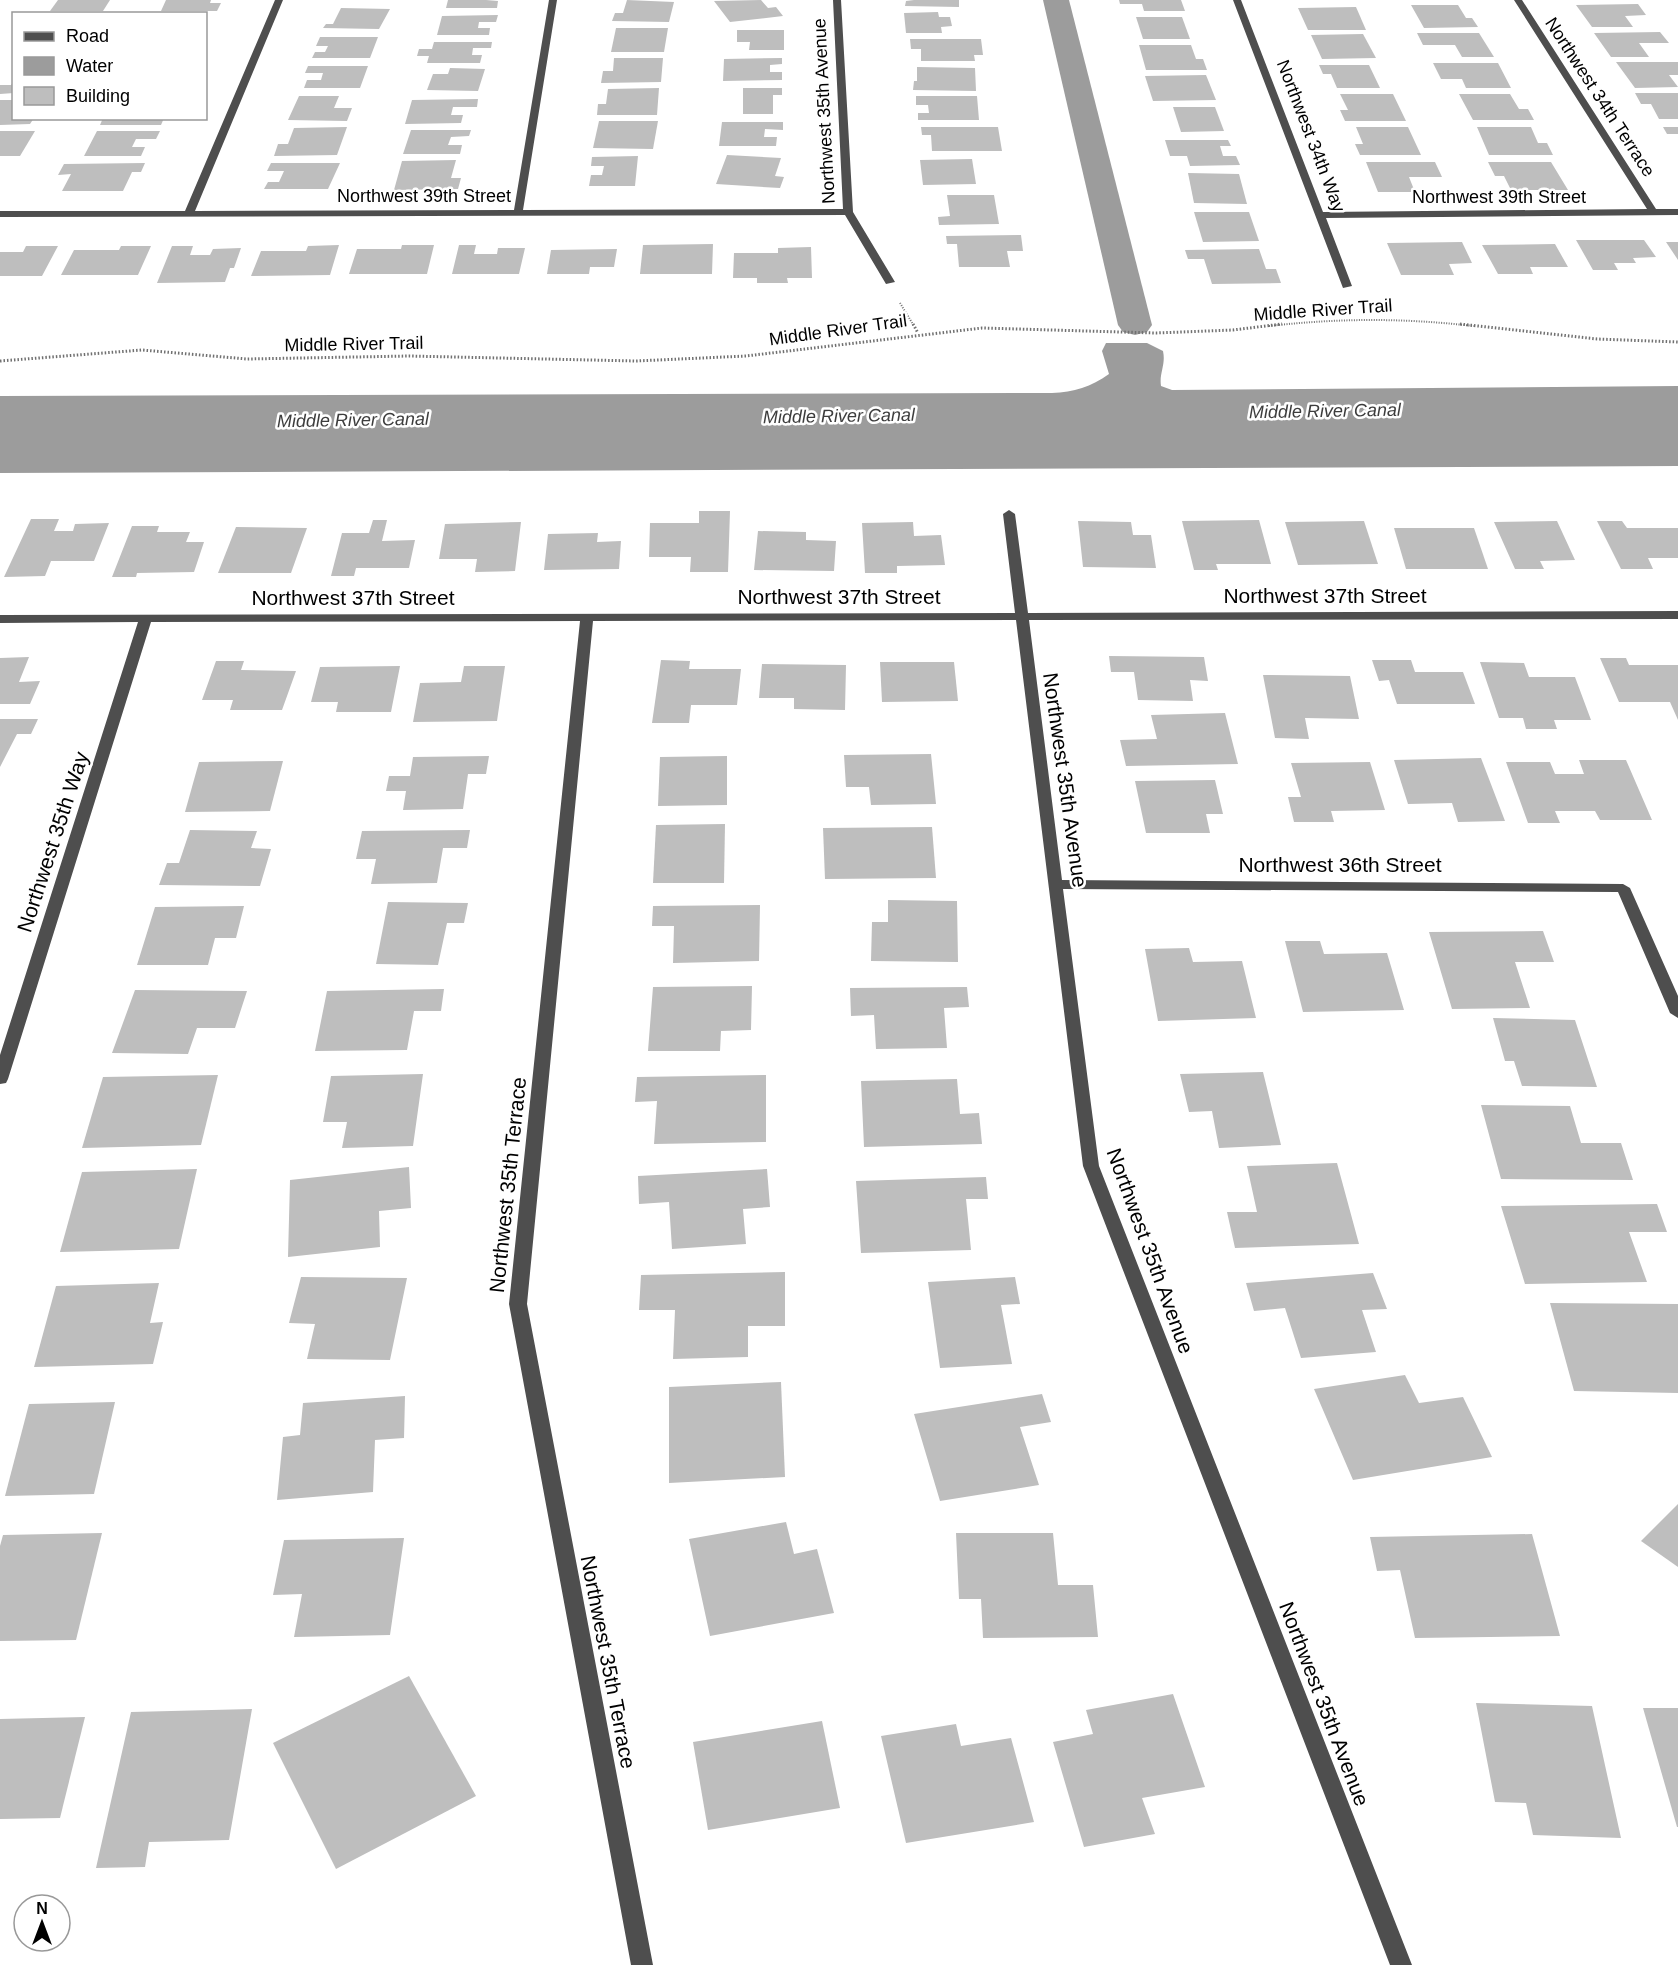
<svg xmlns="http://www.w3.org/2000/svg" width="1678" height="1965" viewBox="0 0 1678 1965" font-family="Helvetica,sans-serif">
  <rect width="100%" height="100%" fill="#fff"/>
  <!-- water -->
  <path fill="#9c9c9c" d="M1106 343H1147L1163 351C1166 365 1159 373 1161 386L1172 390 1678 386V466L0 473V396L1052 393C1074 392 1091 387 1109 374L1102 351Z"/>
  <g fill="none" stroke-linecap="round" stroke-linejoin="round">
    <!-- canal -->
    <polygon fill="#9c9c9c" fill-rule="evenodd" points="1043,0 1069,0 1152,325 1147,332 1135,335 1123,332 1118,325"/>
  </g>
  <!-- building -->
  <g fill="#bebebe">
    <polygon points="58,0 110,0 103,11 50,11"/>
    <polygon points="166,0 211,0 210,3 221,3 217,11 161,11"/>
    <polygon points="448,0 486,0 498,1 497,8 446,8"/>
    <polygon points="627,0 674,2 669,22 612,21 615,13 623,13"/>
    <polygon points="761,0 768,8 776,7 783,16 730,22 714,1"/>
    <polygon points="914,0 959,0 959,7 905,6 906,1"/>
    <polygon points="1119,0 1181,0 1185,11 1144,11 1142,4 1120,4"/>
    <polygon points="1638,4 1646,15 1625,16 1633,27 1592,27 1576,5"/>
    <polygon points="1411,5 1458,5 1466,18 1472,18 1478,27 1424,28"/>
    <polygon points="1356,7 1366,30 1308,30 1298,8"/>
    <polygon points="341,8 390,9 379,29 323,28 326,24 333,24"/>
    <polygon points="938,12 939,17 950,17 952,26 941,27 942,33 906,33 904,13"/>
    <polygon points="498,15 496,22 479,22 478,28 490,28 489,35 437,35 442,16"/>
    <polygon points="1136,17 1182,17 1190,39 1143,39"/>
    <polygon points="616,28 668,28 664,52 611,52"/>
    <polygon points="737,30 784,30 784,50 749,50 750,42 737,42"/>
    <polygon points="1660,32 1669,43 1639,43 1649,57 1611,57 1594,33"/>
    <polygon points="1417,33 1479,33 1494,57 1462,57 1455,45 1423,45"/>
    <polygon points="1363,34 1376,58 1322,59 1311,35"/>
    <polygon points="320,37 378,37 370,58 312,58 315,52 325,52 328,46 316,46"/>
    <polygon points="910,39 981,39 983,55 974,55 975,61 921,61 921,49 911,49"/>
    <polygon points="434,42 492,42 491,48 473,48 472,55 482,55 480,63 427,63 429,56 417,56 419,49 432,49"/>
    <polygon points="1139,45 1191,45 1196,59 1203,59 1207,70 1146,70"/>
    <polygon points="614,58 663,58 661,82 601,83 603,71 613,71"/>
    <polygon points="782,58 782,64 770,65 770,72 782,72 782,80 723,81 724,59"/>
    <polygon points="1616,62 1678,62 1678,75 1669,75 1678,87 1635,88"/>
    <polygon points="1433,63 1498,63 1511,88 1466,88 1462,79 1441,79"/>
    <polygon points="1319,65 1369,65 1380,88 1337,88 1331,74 1323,74"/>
    <polygon points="308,66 368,66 360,88 304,88 307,80 321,80 323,73 305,73"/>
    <polygon points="917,67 975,68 976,91 913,90 914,81 917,81"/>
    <polygon points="450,68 485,69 478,91 427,90 433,74 448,74"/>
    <polygon points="1206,75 1216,100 1153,101 1145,76"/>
    <polygon points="14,81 14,93 0,94 0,85 11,85"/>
    <polygon points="659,88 657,115 597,115 598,104 606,104 608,89"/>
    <polygon points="743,88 782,88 782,95 773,95 773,114 743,114"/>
    <polygon points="1635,93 1678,93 1678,119 1659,119 1651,104 1641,104"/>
    <polygon points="1340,94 1393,94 1406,121 1345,121 1340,110 1348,110"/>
    <polygon points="1459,94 1510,94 1519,109 1528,109 1534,120 1473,120"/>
    <polygon points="299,96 339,96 334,108 352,108 347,121 288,120"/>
    <polygon points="916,96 977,96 979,120 918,120 918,113 929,113 928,105 916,105"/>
    <polygon points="478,99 477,107 453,107 451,115 463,115 461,123 405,124 412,100"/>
    <polygon points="0,100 14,100 14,118 34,118 30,124 0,125"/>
    <polygon points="1173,107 1215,107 1224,131 1181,132"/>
    <polygon points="103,118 164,118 161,125 100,125"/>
    <polygon points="599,121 658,121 653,149 593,148"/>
    <polygon points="722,122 783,122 783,130 765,129 764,137 777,137 776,146 719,146"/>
    <polygon points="347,127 337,155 274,156 278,144 288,144 294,128"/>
    <polygon points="921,127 998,127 1002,151 932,151 931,135 922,135"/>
    <polygon points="1356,127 1408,127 1421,155 1360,155 1355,144 1363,144"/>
    <polygon points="1477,127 1531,127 1538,143 1547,143 1553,155 1489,155"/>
    <polygon points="1663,127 1678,127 1678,134 1667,134"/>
    <polygon points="411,130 471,130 469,136 451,137 448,145 462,145 460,154 403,154"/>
    <polygon points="0,131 35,131 20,156 0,156"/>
    <polygon points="97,131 160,131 156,139 136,139 132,147 145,147 141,156 84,156"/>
    <polygon points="1165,140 1228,140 1231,146 1220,146 1223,156 1236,156 1240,165 1190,166 1187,156 1170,156"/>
    <polygon points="727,155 781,158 775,176 784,177 780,188 716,184"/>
    <polygon points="638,156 635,186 589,186 591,175 602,175 604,166 591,166 592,157"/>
    <polygon points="972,159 976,184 923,185 920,160"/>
    <polygon points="456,160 451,178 461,178 458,189 394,190 402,161"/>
    <polygon points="1366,162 1435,162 1442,177 1409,177 1415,192 1378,192"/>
    <polygon points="1488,162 1551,162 1568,190 1511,190 1504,176 1495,176"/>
    <polygon points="145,163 141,172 132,172 123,191 62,191 71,174 58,175 64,164"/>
    <polygon points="271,163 340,163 328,189 264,189 268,182 279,182 284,171 267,171"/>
    <polygon points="1188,173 1239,174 1247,204 1194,203"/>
    <polygon points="947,195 994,195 999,224 939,225 938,217 950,216"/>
    <polygon points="1194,212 1249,212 1259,241 1203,242"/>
    <polygon points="1021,235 1023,251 1007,251 1010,267 959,267 957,244 947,244 946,236"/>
    <polygon points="1576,240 1644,240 1656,257 1633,258 1636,263 1614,263 1618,270 1593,270"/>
    <polygon points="1462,242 1472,263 1449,264 1454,275 1401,275 1387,243"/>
    <polygon points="1666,242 1678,242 1678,260"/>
    <polygon points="713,244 712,274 640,274 643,245"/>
    <polygon points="1555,244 1568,267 1530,267 1533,274 1498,274 1482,245"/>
    <polygon points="339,245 330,275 251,276 261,251 306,251 308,246"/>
    <polygon points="402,245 434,245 427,274 349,274 357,249 401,249"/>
    <polygon points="459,245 476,245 474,254 497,254 498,248 525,248 519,274 452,274"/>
    <polygon points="26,246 58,246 42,276 0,276 0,252 23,252"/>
    <polygon points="121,246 151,246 138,275 61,275 74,250 119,250"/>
    <polygon points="172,246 193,246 190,255 210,255 213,249 241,248 234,268 230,268 225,282 157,283"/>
    <polygon points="811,247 812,278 787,278 788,283 757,283 757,278 733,278 734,253 778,253 778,248"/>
    <polygon points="617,249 614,267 590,267 589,274 547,274 551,250"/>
    <polygon points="1259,249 1266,269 1276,269 1281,283 1212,284 1204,259 1188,259 1185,250"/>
    <polygon points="699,511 730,511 728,572 690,572 691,557 649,557 650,523 699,523"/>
    <polygon points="31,519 59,519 54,531 73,531 75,524 109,523 94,561 51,561 45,576 4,577"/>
    <polygon points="373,520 387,520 382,541 415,540 409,568 356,568 354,576 331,576 342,533 369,533"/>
    <polygon points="1259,520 1271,564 1216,564 1218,570 1194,570 1182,521"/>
    <polygon points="1078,521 1131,522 1133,535 1151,535 1156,568 1083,567"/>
    <polygon points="1364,521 1378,564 1298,565 1285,522"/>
    <polygon points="1557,521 1575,560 1540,561 1544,569 1515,569 1494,522"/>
    <polygon points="1597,521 1622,521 1627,528 1678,528 1678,558 1648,558 1653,569 1621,569"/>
    <polygon points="521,522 515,571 475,572 477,559 439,559 445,524"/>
    <polygon points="913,522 914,536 941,535 945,565 897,566 897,573 865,573 862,523"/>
    <polygon points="132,526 159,526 157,532 190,532 186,542 204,542 194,572 137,573 136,577 112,577"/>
    <polygon points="236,527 307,528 291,573 218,573"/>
    <polygon points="1394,528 1474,528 1488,569 1406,569"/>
    <polygon points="758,531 806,532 806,540 836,541 834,571 754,570"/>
    <polygon points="598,533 597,542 621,541 619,569 544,570 548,534"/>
    <polygon points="1109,656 1204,657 1208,681 1190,680 1193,701 1138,700 1134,672 1111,672"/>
    <polygon points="29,657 19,682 40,681 30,704 0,704 0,658"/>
    <polygon points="1600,658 1626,658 1629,665 1678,665 1678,720 1670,702 1619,702"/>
    <polygon points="661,660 690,661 689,669 741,669 737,705 691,705 689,723 652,723"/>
    <polygon points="1372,660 1411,660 1415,672 1463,672 1475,704 1397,704 1389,680 1379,681"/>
    <polygon points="216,661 244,661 241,670 296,671 282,710 230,710 233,700 202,700"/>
    <polygon points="880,662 954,662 958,701 882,702"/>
    <polygon points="1480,662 1524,663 1529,677 1575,677 1591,720 1554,720 1557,729 1526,729 1523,718 1499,718"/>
    <polygon points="762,664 846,665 845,710 794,709 794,698 759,698"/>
    <polygon points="400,666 391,712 336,712 338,702 311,702 320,667"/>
    <polygon points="464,666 505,666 497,721 413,722 420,683 461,682"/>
    <polygon points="1263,675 1350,676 1359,719 1305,718 1309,739 1275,738"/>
    <polygon points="1225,713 1238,764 1126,766 1120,740 1157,739 1151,715"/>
    <polygon points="0,719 38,719 31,734 17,734 0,767"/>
    <polygon points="931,754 936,804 871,805 869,787 846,787 844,755"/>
    <polygon points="489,756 486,774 468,774 463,809 403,810 406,791 386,791 389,776 410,776 413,757"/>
    <polygon points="727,756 727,805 658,806 660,757"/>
    <polygon points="1481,758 1505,821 1458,822 1452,803 1408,804 1394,760"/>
    <polygon points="1579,760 1626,760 1652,820 1600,820 1595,811 1555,811 1560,823 1528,823 1506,762 1550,762 1555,774 1584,774"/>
    <polygon points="283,761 270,811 185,812 199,762"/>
    <polygon points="1370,762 1385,810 1331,811 1334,822 1294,822 1288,797 1301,797 1291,763"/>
    <polygon points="1215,780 1223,814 1206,814 1210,833 1146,833 1135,781"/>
    <polygon points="725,824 724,883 653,883 656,825"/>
    <polygon points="932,827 936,878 825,879 823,828"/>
    <polygon points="190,830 257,831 251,848 271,849 260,886 159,885 167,863 179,863"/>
    <polygon points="470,830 467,848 443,848 437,883 371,884 376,859 356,859 362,831"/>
    <polygon points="888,900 957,901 958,962 871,961 872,922 888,922"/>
    <polygon points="388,902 468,903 464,923 447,923 438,965 376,964"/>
    <polygon points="760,905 759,961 673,963 674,926 652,926 653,906"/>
    <polygon points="244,906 236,938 215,938 208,965 137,965 155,907"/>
    <polygon points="1543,931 1554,962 1515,962 1530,1008 1452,1009 1429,932"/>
    <polygon points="1285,941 1320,941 1324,954 1387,953 1404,1010 1303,1012"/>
    <polygon points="1189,948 1193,962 1242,961 1256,1018 1158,1021 1145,949"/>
    <polygon points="752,986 751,1030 721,1031 720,1051 648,1051 653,987"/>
    <polygon points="967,987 969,1007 944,1008 947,1048 876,1049 874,1015 851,1016 850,988"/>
    <polygon points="444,989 441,1011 414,1011 407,1050 315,1051 327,991"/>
    <polygon points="135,990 247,991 235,1028 197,1028 188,1054 112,1053"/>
    <polygon points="1493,1018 1575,1020 1597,1087 1522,1086 1514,1061 1505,1061"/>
    <polygon points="1263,1072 1281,1145 1219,1148 1212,1111 1189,1112 1180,1074"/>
    <polygon points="423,1074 413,1146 342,1148 347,1122 323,1122 331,1076"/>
    <polygon points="218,1075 201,1145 82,1148 103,1077"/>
    <polygon points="766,1075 766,1142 654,1144 657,1101 635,1102 637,1077"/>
    <polygon points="957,1079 960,1114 979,1113 982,1144 864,1147 861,1081"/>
    <polygon points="1481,1105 1570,1106 1581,1143 1621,1143 1633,1180 1501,1179"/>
    <polygon points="1337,1163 1359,1244 1235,1248 1227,1212 1257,1212 1247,1166"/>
    <polygon points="409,1167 411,1208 379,1211 380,1247 288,1257 290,1180"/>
    <polygon points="197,1169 179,1249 60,1252 82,1172"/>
    <polygon points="767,1169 770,1207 743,1209 746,1244 672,1249 669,1202 639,1204 638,1176"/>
    <polygon points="986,1177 988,1199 966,1199 971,1250 861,1253 856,1181"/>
    <polygon points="1657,1204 1667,1232 1629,1232 1647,1282 1525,1284 1501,1206"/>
    <polygon points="785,1272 785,1326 748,1326 748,1357 673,1359 675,1310 639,1310 641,1275"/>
    <polygon points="1373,1273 1387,1309 1362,1310 1376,1352 1301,1358 1285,1308 1254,1311 1246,1283"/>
    <polygon points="301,1277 407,1278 390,1360 307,1359 315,1324 289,1323"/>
    <polygon points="1015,1277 1020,1304 1001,1305 1012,1364 940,1368 928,1282"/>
    <polygon points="159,1283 150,1323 163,1322 153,1364 34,1367 56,1286"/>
    <polygon points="1550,1303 1678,1304 1678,1393 1574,1391"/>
    <polygon points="1405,1375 1419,1403 1463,1397 1492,1457 1353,1480 1314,1389"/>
    <polygon points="781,1382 785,1477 669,1483 669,1387"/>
    <polygon points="1042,1394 1051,1422 1020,1427 1039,1485 940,1501 914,1414"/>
    <polygon points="405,1396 404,1438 375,1440 373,1492 277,1500 283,1437 300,1435 303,1403"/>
    <polygon points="115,1402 94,1494 5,1496 29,1404"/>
    <polygon points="1678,1504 1678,1567 1641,1541"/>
    <polygon points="786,1522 794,1554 817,1549 834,1613 710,1636 689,1539"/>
    <polygon points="102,1533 76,1640 0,1641 0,1546 3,1535"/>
    <polygon points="956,1533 1053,1533 1058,1585 1093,1585 1098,1637 983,1638 981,1599 959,1599"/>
    <polygon points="1532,1534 1560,1636 1415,1638 1400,1570 1377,1571 1370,1537"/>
    <polygon points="404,1538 390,1635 294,1637 302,1594 273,1595 284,1540"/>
    <polygon points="409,1676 476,1796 336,1869 273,1743"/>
    <polygon points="1173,1694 1205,1787 1142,1798 1155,1834 1084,1847 1053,1742 1093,1734 1086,1710"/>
    <polygon points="1476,1703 1592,1706 1621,1838 1533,1835 1526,1803 1495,1802"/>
    <polygon points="1643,1708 1678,1708 1678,1827 1677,1827"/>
    <polygon points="252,1709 229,1840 149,1842 145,1867 96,1868 131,1712"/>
    <polygon points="85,1717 60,1818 0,1819 0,1719"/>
    <polygon points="822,1721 840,1808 708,1830 693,1742"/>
    <polygon points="956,1724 961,1746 1011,1738 1034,1822 906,1843 881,1736"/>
  </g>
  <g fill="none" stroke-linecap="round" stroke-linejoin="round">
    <!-- path-far1 -->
    <g stroke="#707070" stroke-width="2" stroke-dasharray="1 1.5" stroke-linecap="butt">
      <polyline points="900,303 914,326"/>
      <path d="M1269 326C1341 318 1402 318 1474 326"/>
    </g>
    <!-- path -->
    <g stroke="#707070" stroke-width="3" stroke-dasharray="1.5 2" stroke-linecap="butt">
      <polyline points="913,324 918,333"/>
      <polyline points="1460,324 1597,339 1678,342"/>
      <polyline points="0,361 142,350 247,359 409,356 636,361 746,356 982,328 1156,333 1233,330 1282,324"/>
    </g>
    <!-- minor -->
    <g fill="#4e4e4e" fill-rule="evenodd">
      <polygon points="275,0 283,0 195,211 514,210 549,0 557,0 523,210 843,209 833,0 841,0 853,212 895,282 886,284 845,215 0,217 0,211 185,211"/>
      <polygon points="1233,0 1241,0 1323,212 1647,209 1514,0 1522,0 1656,209 1678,209 1678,215 1326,218 1352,286 1343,288"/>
      <polygon points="1009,510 1015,514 1028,613 1678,611 1678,619 1029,620 1062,880 1623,884 1630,888 1678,996 1678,1018 1670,1013 1618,892 1063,889 1099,1166 1412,1965 1390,1965 1083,1166 1016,620 593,621 527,1304 653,1965 631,1965 509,1304 580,621 151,622 8,1079 6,1083 0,1084 0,1055 138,622 0,623 0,615 1015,613 1003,514"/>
    </g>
  </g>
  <g text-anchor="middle" stroke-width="5" stroke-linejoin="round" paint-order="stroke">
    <!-- far-street labels -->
    <g font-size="18" fill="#000" stroke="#fff">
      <text transform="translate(1600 97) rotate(57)" y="6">Northwest 34th Terrace</text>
      <text transform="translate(824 111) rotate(-93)" y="6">Northwest 35th Avenue</text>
      <text transform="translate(1311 136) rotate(69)" y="6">Northwest 34th Way</text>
      <text x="424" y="202">Northwest 39th Street</text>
      <text x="1499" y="203">Northwest 39th Street</text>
      <text transform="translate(1323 310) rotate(-4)" y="6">Middle River Trail</text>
      <text transform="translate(838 330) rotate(-8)" y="6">Middle River Trail</text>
      <text transform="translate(354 344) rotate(-1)" y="6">Middle River Trail</text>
    </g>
    <!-- far-water labels -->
    <g font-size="18" font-style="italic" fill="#3d3d3d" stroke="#fff">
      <text transform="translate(1325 411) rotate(-1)" y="6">Middle River Canal</text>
      <text transform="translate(839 416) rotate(-1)" y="6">Middle River Canal</text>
      <text transform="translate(353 420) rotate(-1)" y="6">Middle River Canal</text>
    </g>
    <!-- street labels -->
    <g font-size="21" fill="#000" stroke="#fff">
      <text x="1325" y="603">Northwest 37th Street</text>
      <text x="839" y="604">Northwest 37th Street</text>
      <text x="353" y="605">Northwest 37th Street</text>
      <text transform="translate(1065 780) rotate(82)" y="7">Northwest 35th Avenue</text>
      <text transform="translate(53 842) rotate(-72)" y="7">Northwest 35th Way</text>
      <text x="1340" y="872">Northwest 36th Street</text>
      <text transform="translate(508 1185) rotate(-84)" y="7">Northwest 35th Terrace</text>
      <text transform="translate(1150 1251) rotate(70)" y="7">Northwest 35th Avenue</text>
      <text transform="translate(608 1662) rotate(79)" y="7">Northwest 35th Terrace</text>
      <text transform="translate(1324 1704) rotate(69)" y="7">Northwest 35th Avenue</text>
    </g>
  </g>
  <!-- legend -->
  <rect x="12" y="12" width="195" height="108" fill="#ffffff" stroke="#999999" stroke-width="1.5"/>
  <rect x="24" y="32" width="30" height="9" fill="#4e4e4e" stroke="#999999" stroke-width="1.5"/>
  <text x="66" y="42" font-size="18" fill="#000000">Road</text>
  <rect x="24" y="57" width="30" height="18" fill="#9c9c9c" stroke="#999999" stroke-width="1.5"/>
  <text x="66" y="72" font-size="18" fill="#000000">Water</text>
  <rect x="24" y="87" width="30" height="18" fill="#bebebe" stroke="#999999" stroke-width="1.5"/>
  <text x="66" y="102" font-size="18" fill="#000000">Building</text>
  <!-- north arrow -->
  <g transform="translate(42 1923)"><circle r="28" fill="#ffffff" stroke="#999999" stroke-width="1.5"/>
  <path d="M0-4.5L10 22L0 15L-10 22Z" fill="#000000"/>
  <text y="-9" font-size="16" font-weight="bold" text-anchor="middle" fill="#000000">N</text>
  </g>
</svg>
